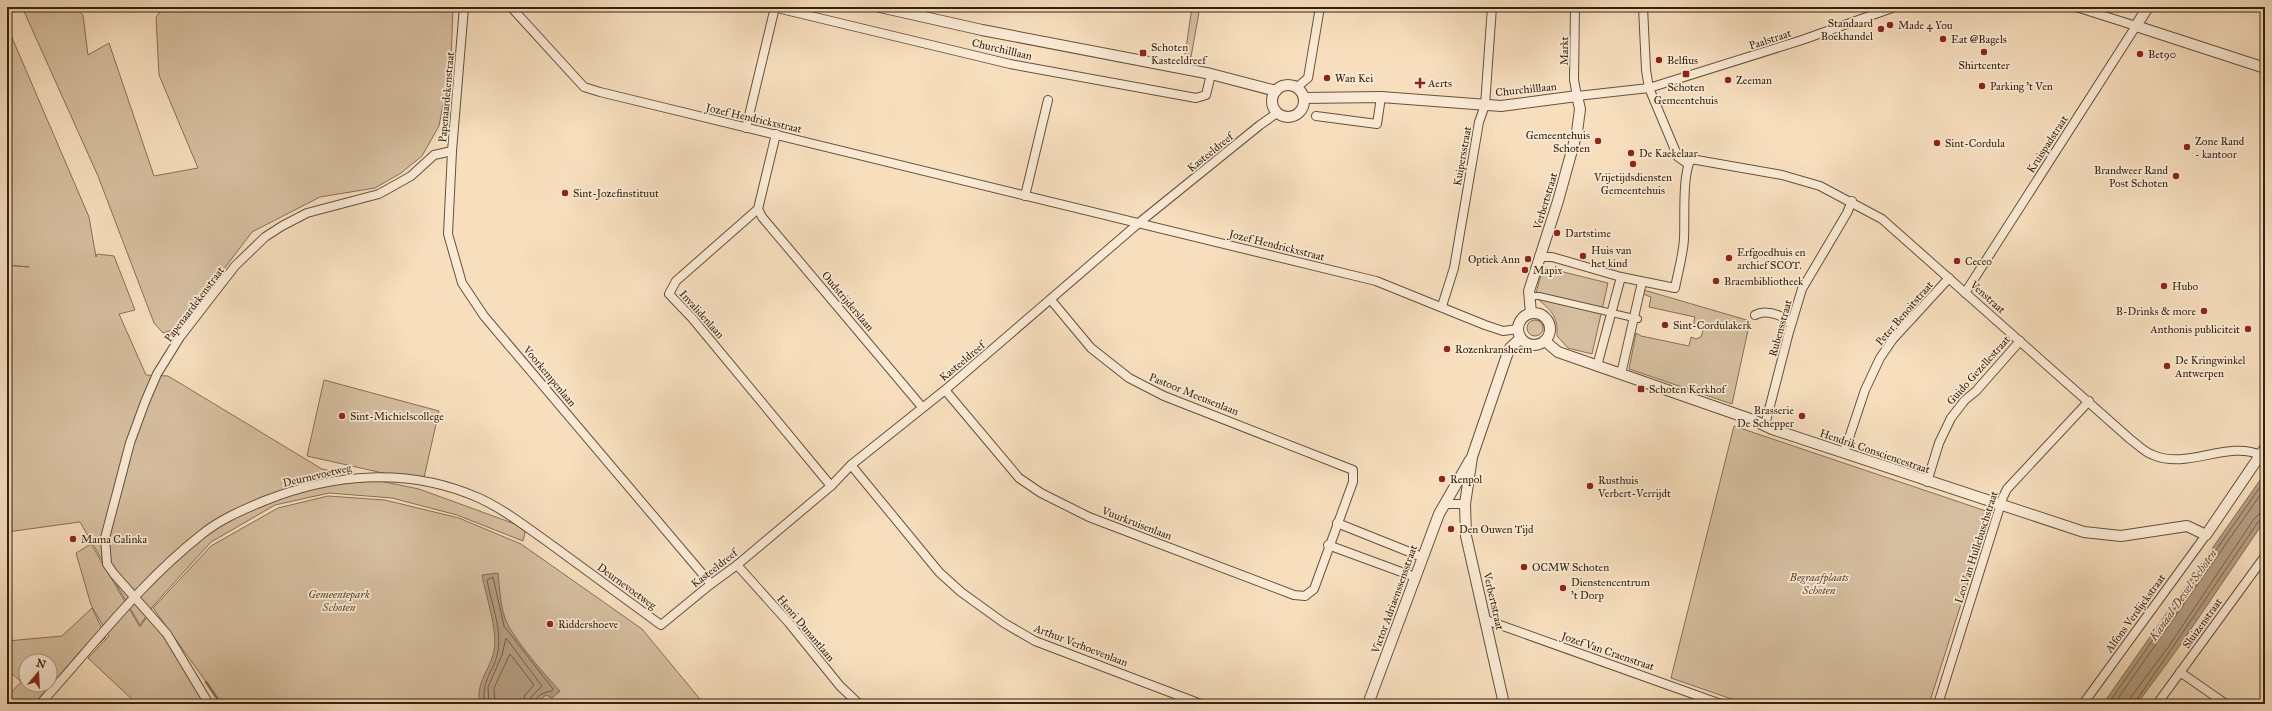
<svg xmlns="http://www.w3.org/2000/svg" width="2272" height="711" viewBox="0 0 2272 711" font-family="'IM FELL Great Primer',serif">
  <rect width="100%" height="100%" fill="#f7dfbe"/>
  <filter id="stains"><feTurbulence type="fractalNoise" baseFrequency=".005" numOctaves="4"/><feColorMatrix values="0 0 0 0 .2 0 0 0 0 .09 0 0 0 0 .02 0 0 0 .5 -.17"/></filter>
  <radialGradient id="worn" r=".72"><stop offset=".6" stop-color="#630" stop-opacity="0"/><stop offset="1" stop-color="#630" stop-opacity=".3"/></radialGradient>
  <!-- green -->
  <g fill="#d6bfa0" stroke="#867058" fill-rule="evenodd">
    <polygon points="22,7 74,7 83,15 88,55 109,43 154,176 198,168 159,75 156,17 164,7 453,7 451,61 439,126 422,156 401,173 375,188 320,197 252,232 179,328 163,333 154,323 98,176"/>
    <polygon points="1192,7 1200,7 1191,57 1185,55"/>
    <polygon points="7,26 89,217 96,257 97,254 114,256 135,310 119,314 146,375 168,376 322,469 419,489 526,528 523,541 457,515 392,498 329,493 275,505 211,542 153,606 140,625 80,522 7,532 7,265 29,267 7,265"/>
    <path d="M1543 267 1608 283 1592 354 1568 348 1557 336C1558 315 1551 310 1535 297Z"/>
    <polygon points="1644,290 1750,321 1732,404 1629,369 1636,333 1641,336 1689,346 1691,337 1696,339 1701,337 1703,331 1699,327 1693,326 1695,317 1649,307 1651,297 1643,294"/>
    <circle cx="1535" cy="328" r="8"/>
    <polygon points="324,380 439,411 423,482 307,456"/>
    <polygon points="1734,426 1986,511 1989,516 1929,704 1746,704 1671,678"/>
    <polygon points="328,496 385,500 459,518 521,544 642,629 704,704 222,704 153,608 211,546 278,508"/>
    <polygon points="91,544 140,627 148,615 164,635 206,704 137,704 88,658 109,636 91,605 76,553"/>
    <path d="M92 608 106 637 39 704H7V697L21 682 7 669V641L62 636ZM26 661H50V685H26Z"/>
  </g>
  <!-- water -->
  <g fill="#b59f83" stroke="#826d55">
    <polygon points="2265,473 2265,520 2176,651 2137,704 2103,704"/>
    <path d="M498 573C500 589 500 610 508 625 519 645 544 674 560 691L552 698 546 695 536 704H480C475 683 490 670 494 651 498 631 486 596 482 575Z"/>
  </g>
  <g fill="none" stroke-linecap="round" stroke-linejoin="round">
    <!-- shore -->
    <g stroke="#75604a" stroke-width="1">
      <path d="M484 704C482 676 494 673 498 651 502 629 491 602 487 580L493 577 504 626 553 689 552 691C544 692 535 696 534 704"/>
      <polyline points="489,704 488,687 502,655 506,638 542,686 531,697 529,704"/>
      <polyline points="495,704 494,688 510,654 534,685 525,695 523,704"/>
      <polyline points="2108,704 2265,480"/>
      <polyline points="2114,704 2265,488"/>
      <polyline points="2129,704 2131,697 2169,646 2254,519 2259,514 2265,513"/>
      <polyline points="2134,704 2258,522 2265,518"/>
    </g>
    <!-- stream -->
    <polyline stroke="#826d55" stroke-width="2.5" points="206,682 221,704"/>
    <defs>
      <polyline id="pedestrian" points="1529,296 1539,296 1638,319"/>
      <g id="minor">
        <polyline points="464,7 452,151 448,234 462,283 484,316 711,584"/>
        <polyline points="511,7 584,87 600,92 1376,281 1485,325 1503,331 1518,329"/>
        <polyline points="773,7 1010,64 1196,98 1206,95 1211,74"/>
        <polyline points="1575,7 1574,80 1577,96 1649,88 1802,40 1895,7"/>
        <polyline points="1643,7 1646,70 1649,88 1678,157 1688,164"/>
        <polyline points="1692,7 1694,7"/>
        <polyline points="1296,88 1308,78 1320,7"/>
        <polyline points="1316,116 1377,124 1381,97"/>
        <polyline points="746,128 775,7"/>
        <polyline points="776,134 758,209 676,281 669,294 692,318 831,486"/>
        <polyline points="1025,196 1048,100"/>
        <polyline points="758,209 762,217 922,407"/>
        <path d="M1539 257H1552L1621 277 1675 288C1678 272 1683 255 1684 239 1685 219 1682 174 1691 159L1782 175 1820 186 1882 219 2130 439C2137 444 2144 452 2153 455 2188 470 2227 440 2261 455"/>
        <polyline points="1965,293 2136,26 2076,7"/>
        <polyline points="1442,306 1454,268 1479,122 1485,105 1492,7"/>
        <path d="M1755 315C1766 309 1782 316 1792 322"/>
        <polyline points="1597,366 1621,277"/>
        <polyline points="1621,374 1642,282"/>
        <polyline points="945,390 1019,478 1041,493 1089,517 1294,595 1305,596 1314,589 1353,482 1353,470 1164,396 1129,378 1091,348 1051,300"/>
        <polyline points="1765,425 1789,332 1802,289 1847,213 1852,201"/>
        <polyline points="1844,453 1865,390 1880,358 1893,339 1949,278"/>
        <polyline points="851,465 939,572 961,592 1004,623 1035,641 1201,704"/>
        <polyline points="1927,482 1939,443 1951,418 1965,400 1976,391 2020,341"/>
        <polyline points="1444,504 1465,504"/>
        <polyline points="1337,523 1422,557"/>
        <polyline points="1328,545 1415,577"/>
        <polyline points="737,565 789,623 840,686 859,704"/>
        <polyline points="1486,620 1721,704"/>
        <polyline points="2180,672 2226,704"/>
        <path d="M40 704C92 647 140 583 201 535 219 520 242 510 264 501 334 473 409 467 479 498 505 510 526 527 549 543 586 570 624 598 661 625L711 584 737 565 831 486 851 465 945 390 1140 222 1260 125 1277 113"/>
        <polyline points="209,704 167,634 114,574 107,564 105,538 130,443 145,402 157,374 180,337 235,266 265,237 282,226 307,213 379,194 411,176 434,155 452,151"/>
        <polyline points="1938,704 2003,497 2007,489 2089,401"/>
        <polyline points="2083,704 2206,535"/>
        <polyline points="2157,704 2265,556"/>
      </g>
      <g id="tertiary">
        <polyline points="880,7 982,30 1211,74 1276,91"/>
        <polyline points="2148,7 2136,26 2265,68"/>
        <circle cx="1288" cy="101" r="16"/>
        <polyline points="1304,98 1381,97 1501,106 1577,96 1580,109 1577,132 1558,201 1529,291 1531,313"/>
        <circle cx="1534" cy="329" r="16"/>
        <polyline points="1545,341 1558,352 1753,420 1772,429 2084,532 2121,536 2187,526 2206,535 2265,448"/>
        <polyline points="1368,704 1439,514 1470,460"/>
        <polyline points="1504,704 1466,536 1465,504 1472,457 1507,355 1510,348 1521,338"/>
      </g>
    </defs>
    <!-- pedestrian casing -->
    <use href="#pedestrian" stroke="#66513c" stroke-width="8"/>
    <!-- minor casing -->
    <use href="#minor" stroke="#66513c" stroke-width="10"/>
    <!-- tertiary casing -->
    <use href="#tertiary" stroke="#66513c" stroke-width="12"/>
    <!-- pedestrian -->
    <use href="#pedestrian" stroke="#faead5" stroke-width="6"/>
    <!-- minor -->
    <use href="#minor" stroke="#faead5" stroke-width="8"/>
    <!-- tertiary -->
    <use href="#tertiary" stroke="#faead5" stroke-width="10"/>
  </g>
  <!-- markers -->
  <g fill="#8f2418" stroke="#faead5" stroke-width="1.5">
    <circle cx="1890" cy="25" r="4"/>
    <circle cx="1881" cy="29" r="4"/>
    <circle cx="1943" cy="39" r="4"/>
    <circle cx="1984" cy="52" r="4"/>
    <rect x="1139" y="49" width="8" height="8" rx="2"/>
    <circle cx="2140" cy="54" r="4"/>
    <circle cx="1659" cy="60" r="4"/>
    <rect x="1682" y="70" width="8" height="8" rx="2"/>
    <circle cx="1327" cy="78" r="4"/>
    <circle cx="1728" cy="80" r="4"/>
    <path d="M1418 77h4v4h4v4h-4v4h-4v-4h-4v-4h4z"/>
    <circle cx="1982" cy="86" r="4"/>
    <circle cx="1598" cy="141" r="4"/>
    <circle cx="1937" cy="143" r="4"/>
    <circle cx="2187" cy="147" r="4"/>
    <circle cx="1631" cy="153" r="4"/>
    <circle cx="1633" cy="164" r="4"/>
    <circle cx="2176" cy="176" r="4"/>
    <circle cx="565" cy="193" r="4"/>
    <circle cx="1557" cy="233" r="4"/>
    <circle cx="1583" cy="256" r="4"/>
    <circle cx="1729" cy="258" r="4"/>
    <circle cx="1528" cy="259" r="4"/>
    <circle cx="1957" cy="261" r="4"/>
    <circle cx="1525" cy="270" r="4"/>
    <circle cx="1716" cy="281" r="4"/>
    <circle cx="2164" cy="286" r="4"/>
    <circle cx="2204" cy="311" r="4"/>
    <circle cx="1665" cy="325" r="4"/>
    <circle cx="2248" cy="329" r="4"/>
    <circle cx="1447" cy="349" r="4"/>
    <circle cx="2167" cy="366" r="4"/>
    <rect x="1637" y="385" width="8" height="8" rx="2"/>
    <circle cx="342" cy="416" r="4"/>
    <circle cx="1802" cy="416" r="4"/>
    <circle cx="1442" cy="479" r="4"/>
    <circle cx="1590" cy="486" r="4"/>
    <circle cx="1451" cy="529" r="4"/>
    <circle cx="73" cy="539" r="4"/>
    <circle cx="1524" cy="567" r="4"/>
    <circle cx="1563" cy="588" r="4"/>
    <circle cx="550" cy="624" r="4"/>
  </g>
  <g text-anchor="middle" stroke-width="3.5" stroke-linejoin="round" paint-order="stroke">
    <!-- poi labels -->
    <g font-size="11" fill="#352210" stroke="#faead5" text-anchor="start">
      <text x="1873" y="27" text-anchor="end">Standaard<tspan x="1873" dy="13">Boekhandel</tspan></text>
      <text x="1898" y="29">Made 4 You</text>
      <text x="1951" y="43">Eat @Bagels</text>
      <text x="1151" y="51">Schoten<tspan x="1151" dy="13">Kasteeldreef</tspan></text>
      <text x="2148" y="58">Bet90</text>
      <text x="1667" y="64">Belfius</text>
      <text x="1984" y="69" text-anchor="middle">Shirtcenter</text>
      <text x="1335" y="82">Wan Kei</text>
      <text x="1736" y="84">Zeeman</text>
      <text x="1428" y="87">Aerts</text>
      <text x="1990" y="90">Parking 't Ven</text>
      <text x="1686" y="91" text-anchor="middle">Schoten<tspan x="1686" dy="13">Gemeentehuis</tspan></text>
      <text x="1590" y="139" text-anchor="end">Gemeentehuis<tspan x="1590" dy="13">Schoten</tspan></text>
      <text x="2195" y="145">Zone Rand<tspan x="2195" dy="13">- kantoor</tspan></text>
      <text x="1945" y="147">Sint-Cordula</text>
      <text x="1639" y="157">De Kaekelaar</text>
      <text x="2168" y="174" text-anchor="end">Brandweer Rand<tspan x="2168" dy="13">Post Schoten</tspan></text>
      <text x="1633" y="181" text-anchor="middle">Vrijetijdsdiensten<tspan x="1633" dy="13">Gemeentehuis</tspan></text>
      <text x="573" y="197">Sint-Jozefinstituut</text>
      <text x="1565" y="237">Dartstime</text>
      <text x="1591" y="254">Huis van<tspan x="1591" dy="13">het kind</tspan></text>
      <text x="1737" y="256">Erfgoedhuis en<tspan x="1737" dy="13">archief SCOT.</tspan></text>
      <text x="1520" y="263" text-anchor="end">Optiek Ann</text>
      <text x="1965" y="265">Ceceo</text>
      <text x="1533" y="274">Mapix</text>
      <text x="1724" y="285">Braembibliotheek</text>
      <text x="2172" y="290">Hubo</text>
      <text x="2196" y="315" text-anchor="end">B-Drinks &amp; more</text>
      <text x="1673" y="329">Sint-Cordulakerk</text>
      <text x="2240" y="333" text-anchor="end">Anthonis publiciteit</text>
      <text x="1455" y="353">Rozenkransheem</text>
      <text x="2175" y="364">De Kringwinkel<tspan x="2175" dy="13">Antwerpen</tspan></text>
      <text x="1649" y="393">Schoten Kerkhof</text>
      <text x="1794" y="414" text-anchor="end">Brasserie<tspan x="1794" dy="13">De Schepper</tspan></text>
      <text x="350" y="420">Sint-Michielscollege</text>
      <text x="1450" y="483">Renpol</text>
      <text x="1598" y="484">Rusthuis<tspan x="1598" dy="13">Verbert-Verrijdt</tspan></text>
      <text x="1459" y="533">Den Ouwen Tijd</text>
      <text x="81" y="543">Mama Calinka</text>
      <text x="1532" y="571">OCMW Schoten</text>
      <text x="1571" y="586">Dienstencentrum<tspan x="1571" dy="13">'t Dorp</tspan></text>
      <text x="558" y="628">Riddershoeve</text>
    </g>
    <!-- street labels -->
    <g font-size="11" fill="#352210" stroke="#faead5">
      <text transform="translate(1770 39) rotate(-18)" y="4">Paalstraat</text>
      <text transform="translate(1002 49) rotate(13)" y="4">Churchilllaan</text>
      <text transform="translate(1564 51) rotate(-89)" y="4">Markt</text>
      <text transform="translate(1526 89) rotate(-6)" y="4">Churchilllaan</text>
      <text transform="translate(446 97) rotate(-85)" y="4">Papenaardekenstraat</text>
      <text transform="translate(754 118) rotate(13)" y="4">Jozef Hendrickxstraat</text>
      <text transform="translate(2047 144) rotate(-57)" y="4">Kruispadstraat</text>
      <text transform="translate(1210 152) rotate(-39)" y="4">Kasteeldreef</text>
      <text transform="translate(1462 156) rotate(-80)" y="4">Kuipersstraat</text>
      <text transform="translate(1545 201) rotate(-73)" y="4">Verbertstraat</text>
      <text transform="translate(1277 245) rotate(14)" y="4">Jozef Hendrickxstraat</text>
      <text transform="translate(1988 297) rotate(42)" y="4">Venstraat</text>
      <text transform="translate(848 301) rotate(50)" y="4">Oudstrijderslaan</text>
      <text transform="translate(194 304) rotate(-53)" y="4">Papenaardekenstraat</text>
      <text transform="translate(1904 313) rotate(-49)" y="4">Peter Benoitstraat</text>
      <text transform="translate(702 314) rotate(48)" y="4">Invalidenlaan</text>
      <text transform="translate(1780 328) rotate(-74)" y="4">Rubensstraat</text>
      <text transform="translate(962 361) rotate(-40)" y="4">Kasteeldreef</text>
      <text transform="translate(1978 370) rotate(-48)" y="4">Guido Gezellestraat</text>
      <text transform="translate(550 376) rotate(50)" y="4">Voorkempenlaan</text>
      <text transform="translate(1194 394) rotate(22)" y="4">Pastoor Meeusenlaan</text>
      <text transform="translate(1875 451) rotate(19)" y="4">Hendrik Consciencestraat</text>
      <text transform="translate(317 475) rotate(-13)" y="4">Deurnevoetweg</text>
      <text transform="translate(1137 523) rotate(21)" y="4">Vuurkruisenlaan</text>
      <text transform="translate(1976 547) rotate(-72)" y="4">Leo Van Hullebuschstraat</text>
      <text transform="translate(714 568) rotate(-38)" y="4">Kasteeldreef</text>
      <text transform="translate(627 586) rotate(36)" y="4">Deurnevoetweg</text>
      <text transform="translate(1394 599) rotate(-70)" y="4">Victor Adriaenssensstraat</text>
      <text transform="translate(1494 601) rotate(77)" y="4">Verbertstraat</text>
      <text transform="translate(2135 613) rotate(-54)" y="4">Alfons Verdijckstraat</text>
      <text transform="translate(2202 623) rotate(-54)" y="4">Sluizenstraat</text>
      <text transform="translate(806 628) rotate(50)" y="4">Henri Dunantlaan</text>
      <text transform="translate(1081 645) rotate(21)" y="4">Arthur Verhoevenlaan</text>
      <text transform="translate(1608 651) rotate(19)" y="4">Jozef Van Craenstraat</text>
    </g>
    <!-- park labels -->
    <g font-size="11" font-style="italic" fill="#5d4934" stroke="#faead5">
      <text x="1819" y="581">Begraafplaats<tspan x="1819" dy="13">Schoten</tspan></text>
      <text x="339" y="598">Gemeentepark<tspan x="339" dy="13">Schoten</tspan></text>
    </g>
    <!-- water labels -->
    <g font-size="12" font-style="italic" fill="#624e38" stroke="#faead5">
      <text transform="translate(2183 595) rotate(-55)" y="4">Kanaal Dessel-Schoten</text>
    </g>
  </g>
  <!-- margin -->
  <rect width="2272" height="711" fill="none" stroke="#f7dfbe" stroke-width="24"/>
  <rect x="8" y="8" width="2256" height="695" fill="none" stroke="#352210" stroke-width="2"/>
  <rect x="12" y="12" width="2248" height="687" fill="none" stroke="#352210"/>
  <!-- north arrow -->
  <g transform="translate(38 673) rotate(18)"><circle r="19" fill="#faead5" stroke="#ab9a86"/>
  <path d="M0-3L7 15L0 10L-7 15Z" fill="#8f2418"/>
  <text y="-6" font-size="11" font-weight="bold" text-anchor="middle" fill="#352210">N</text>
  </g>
  <rect width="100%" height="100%" filter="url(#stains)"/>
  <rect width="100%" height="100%" fill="url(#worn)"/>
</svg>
